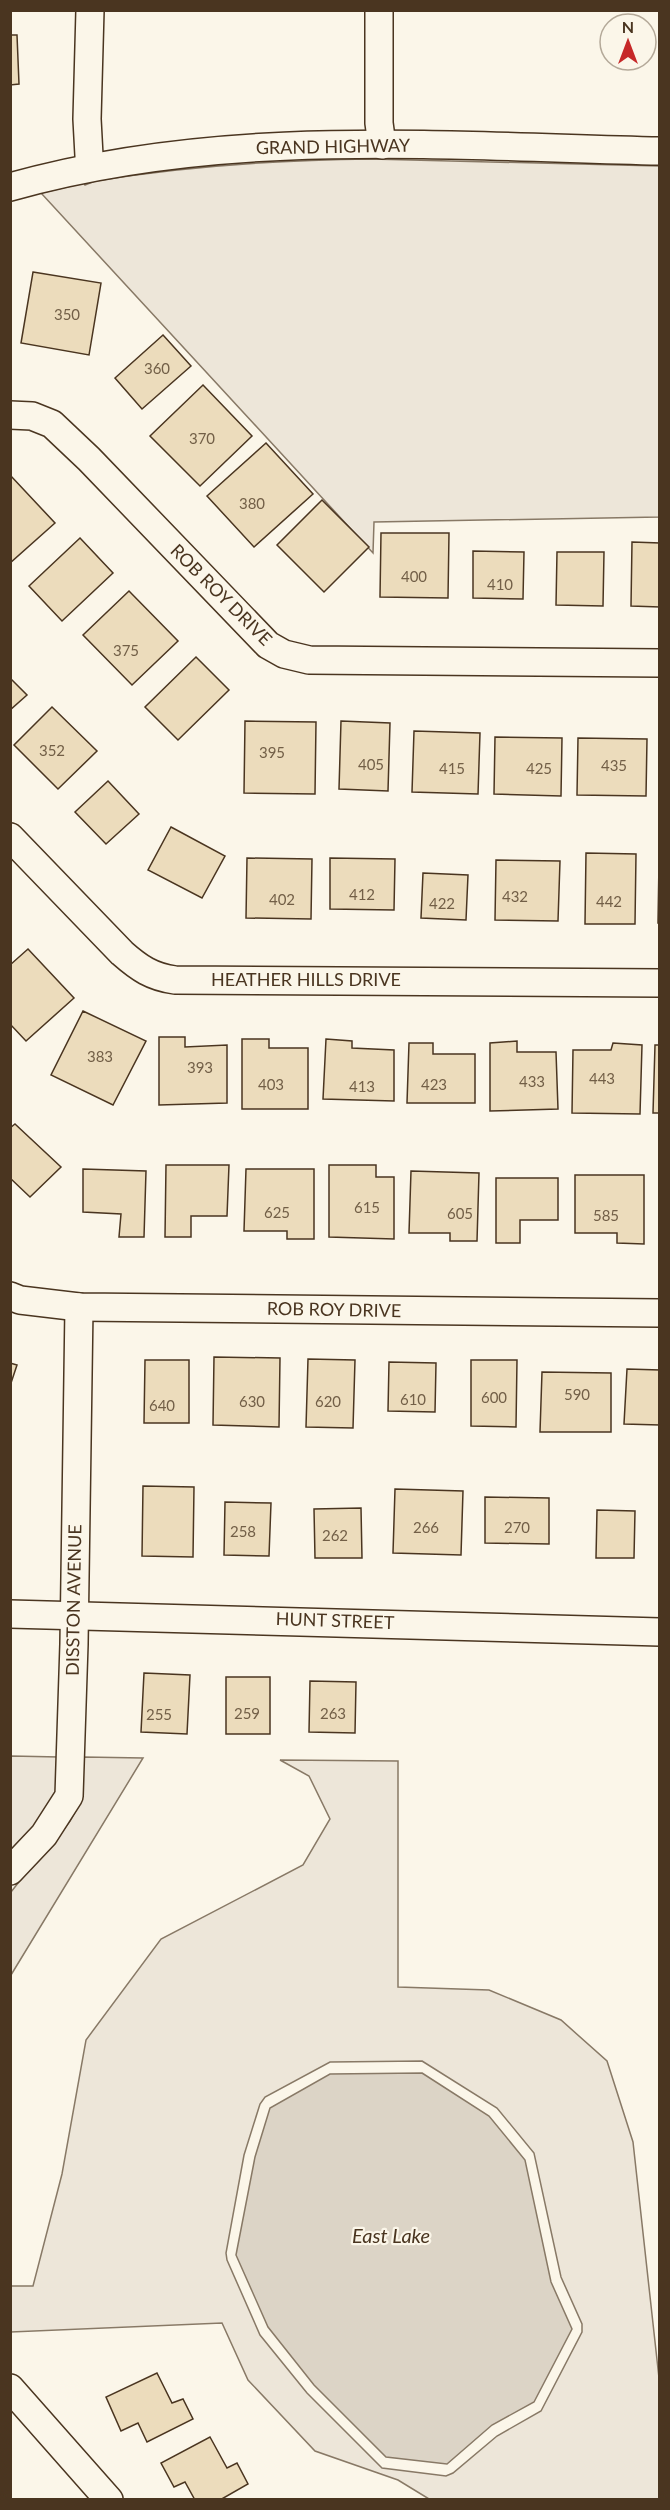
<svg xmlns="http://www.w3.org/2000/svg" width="670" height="2510" viewBox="0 0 670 2510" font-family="Lato,sans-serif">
  <rect width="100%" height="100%" fill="#fbf6e9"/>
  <!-- green -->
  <g fill="#ede6d9" stroke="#887966" stroke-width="1.5" fill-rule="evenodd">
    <path d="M371 159 659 166V517L374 522 373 553 41 193 84 183 85 185 95 181C187 166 278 160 371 159Z"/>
    <polygon points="11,1756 59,1757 57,1791 35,1825 11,1850"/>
    <polygon points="83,1757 143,1758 11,1975 11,1892 33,1864 53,1844 70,1821 80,1803"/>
    <path d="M280 1760 398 1761V1987L489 1990 561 2020 607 2061 633 2142 659 2378V2499H429L398 2480 315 2451 248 2380 222 2323 11 2332V2286H33L62 2174 86 2040 161 1939 303 1865 330 1819 309 1776ZM422 2061 497 2108 534 2153 561 2277 582 2324V2332L541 2411 497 2436 453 2473 446 2476 382 2468 307 2393 260 2335 227 2260 226 2253 244 2155 260 2104 265 2097 330 2062Z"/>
  </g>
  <!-- water -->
  <polygon fill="#dcd4c6" stroke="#887966" stroke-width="1.5" points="422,2073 489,2116 525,2160 551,2282 572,2329 534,2402 492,2425 447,2464 386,2457 314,2385 268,2327 236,2255 255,2157 270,2108 330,2074"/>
  <!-- building -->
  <g fill="#ecdcbc" stroke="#4a3520" stroke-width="1.5">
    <polygon points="10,35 17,35 19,84 10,85"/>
    <polygon points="33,272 101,283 89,355 21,343"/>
    <polygon points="163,335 191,366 142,409 115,378"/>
    <polygon points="203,385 252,436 200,486 150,436"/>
    <polygon points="266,443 313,494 254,547 207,496"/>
    <polygon points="10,475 55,523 10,563"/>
    <polygon points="322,500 369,547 324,592 277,545"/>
    <polygon points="381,533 449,533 448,598 380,597"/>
    <polygon points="80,538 113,573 62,621 29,586"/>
    <polygon points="632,542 660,543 660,607 631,606"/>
    <polygon points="473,551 524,552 523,599 473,598"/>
    <polygon points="557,552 604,552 603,606 556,605"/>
    <polygon points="129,591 178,641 132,685 83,635"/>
    <polygon points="196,657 229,690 178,740 145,707"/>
    <polygon points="10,678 27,695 10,710"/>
    <polygon points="52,707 97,751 58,789 14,745"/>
    <polygon points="245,721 316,722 315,794 244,793"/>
    <polygon points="341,721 390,723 388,791 339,789"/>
    <polygon points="414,731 480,733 478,794 412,792"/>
    <polygon points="495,737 562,738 561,796 494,794"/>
    <polygon points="578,738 647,739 646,796 577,795"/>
    <polygon points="108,781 139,814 106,844 75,812"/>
    <polygon points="171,827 225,856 202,898 148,870"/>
    <polygon points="586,853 636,854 635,924 585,924"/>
    <polygon points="247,858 312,859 311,919 246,918"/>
    <polygon points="330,858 395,859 394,910 330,909"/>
    <polygon points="496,860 560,861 558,921 495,920"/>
    <polygon points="659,862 660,862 660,923 658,923"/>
    <polygon points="423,873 468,875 466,920 421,918"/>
    <polygon points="28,949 74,998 26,1041 10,1024 10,965"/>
    <polygon points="83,1011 146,1041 113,1105 51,1075"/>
    <polygon points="159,1037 185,1037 185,1047 227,1045 227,1103 159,1105"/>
    <polygon points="242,1039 269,1039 269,1048 308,1048 308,1109 242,1109"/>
    <polygon points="326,1039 352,1041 352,1048 394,1050 394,1101 323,1099"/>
    <polygon points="517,1041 517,1052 556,1052 558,1109 490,1111 490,1043"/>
    <polygon points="409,1043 433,1043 433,1054 475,1054 475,1103 407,1103"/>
    <polygon points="613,1043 642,1045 640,1114 572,1113 573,1050 611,1050"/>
    <polygon points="655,1045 660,1045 660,1113 653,1113"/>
    <polygon points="15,1124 61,1167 30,1197 10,1178 10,1128"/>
    <polygon points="166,1165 229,1165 227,1216 191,1216 191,1237 165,1237"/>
    <polygon points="329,1165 376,1165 376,1177 394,1177 394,1239 329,1237"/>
    <polygon points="83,1169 146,1171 144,1237 119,1237 121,1214 83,1212"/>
    <polygon points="246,1169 314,1169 314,1239 287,1239 287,1231 244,1231"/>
    <polygon points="411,1171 479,1173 477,1241 450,1241 450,1233 409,1233"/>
    <polygon points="575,1175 644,1175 644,1244 617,1243 617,1233 575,1233"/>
    <polygon points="496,1178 558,1178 558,1220 520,1220 520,1243 496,1243"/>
    <polygon points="214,1357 280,1358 279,1427 213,1425"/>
    <polygon points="308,1359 355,1360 353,1428 306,1427"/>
    <polygon points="145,1360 189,1360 189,1423 144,1423"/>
    <polygon points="471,1360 517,1360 516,1427 471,1426"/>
    <polygon points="389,1362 436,1363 435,1412 388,1411"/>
    <polygon points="10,1363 17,1365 10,1386"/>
    <polygon points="627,1369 660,1370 660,1425 624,1424"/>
    <polygon points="542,1372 611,1373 611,1432 540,1432"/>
    <polygon points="143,1486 194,1487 193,1557 142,1556"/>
    <polygon points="395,1489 463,1491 461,1555 393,1553"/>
    <polygon points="485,1497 549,1498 549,1544 485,1543"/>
    <polygon points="225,1502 271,1503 269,1556 224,1555"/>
    <polygon points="361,1508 362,1558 315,1558 314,1509"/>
    <polygon points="597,1510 635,1511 634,1558 596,1558"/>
    <polygon points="144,1673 190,1675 187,1734 141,1732"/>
    <rect x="226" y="1677" width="44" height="57"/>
    <polygon points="310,1681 356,1682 355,1733 309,1732"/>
    <polygon points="157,2373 172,2403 183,2399 193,2419 147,2442 138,2423 121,2431 106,2397"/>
    <polygon points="210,2437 227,2468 237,2463 248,2484 220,2500 195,2500 185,2482 174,2487 161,2463"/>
  </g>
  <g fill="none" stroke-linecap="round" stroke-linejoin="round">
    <defs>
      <g id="minor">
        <polyline points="90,10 87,119 89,156 92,167"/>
        <polyline points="379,10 379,123 382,145"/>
        <path d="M10 187C221 127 444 146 660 151"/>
        <polyline points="10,415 32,416 52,424 89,459 268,645 284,654 309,660 660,663"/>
        <path d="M10 837 122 953C139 968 152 977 175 980L660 983"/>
        <polyline points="10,1296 20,1300 79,1307 660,1313"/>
        <polyline points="10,1614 660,1632"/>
        <polyline points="10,1871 44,1835 69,1796 74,1644 79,1307"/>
        <polyline points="10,2388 109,2500"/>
      </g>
    </defs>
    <!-- minor casing -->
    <use href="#minor" stroke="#4a3520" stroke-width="30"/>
    <!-- minor -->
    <use href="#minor" stroke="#fbf6e9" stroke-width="27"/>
  </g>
  <g text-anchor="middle" stroke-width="4.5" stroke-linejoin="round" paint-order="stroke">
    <!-- number labels -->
    <g font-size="15" fill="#725f47">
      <text x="67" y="320">350</text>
      <text x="157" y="374">360</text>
      <text x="202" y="444">370</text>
      <text x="252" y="509">380</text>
      <text x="414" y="582">400</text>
      <text x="500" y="590">410</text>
      <text x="126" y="656">375</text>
      <text x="52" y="756">352</text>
      <text x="272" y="758">395</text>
      <text x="371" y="770">405</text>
      <text x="614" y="771">435</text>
      <text x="452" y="774">415</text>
      <text x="539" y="774">425</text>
      <text x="362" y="900">412</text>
      <text x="515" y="902">432</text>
      <text x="282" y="905">402</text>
      <text x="609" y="907">442</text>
      <text x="442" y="909">422</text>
      <text x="100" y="1062">383</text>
      <text x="200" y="1073">393</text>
      <text x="602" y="1084">443</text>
      <text x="532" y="1087">433</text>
      <text x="271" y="1090">403</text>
      <text x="434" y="1090">423</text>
      <text x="362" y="1092">413</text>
      <text x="367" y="1213">615</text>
      <text x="277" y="1218">625</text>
      <text x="460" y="1219">605</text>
      <text x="606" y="1221">585</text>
      <text x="577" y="1400">590</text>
      <text x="494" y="1403">600</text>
      <text x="413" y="1405">610</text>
      <text x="252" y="1407">630</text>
      <text x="328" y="1407">620</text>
      <text x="162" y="1411">640</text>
      <text x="426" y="1533">266</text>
      <text x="517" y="1533">270</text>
      <text x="243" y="1537">258</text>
      <text x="335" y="1541">262</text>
      <text x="247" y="1719">259</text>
      <text x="333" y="1719">263</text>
      <text x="159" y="1720">255</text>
    </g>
    <!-- street labels -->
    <g font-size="18" fill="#4a3520" stroke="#fbf6e9">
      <text transform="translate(333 147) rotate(-1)" y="6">GRAND HIGHWAY</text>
      <text transform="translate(221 595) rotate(45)" y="6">ROB ROY DRIVE</text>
      <text x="306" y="986">HEATHER HILLS DRIVE</text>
      <text transform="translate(334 1310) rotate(1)" y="6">ROB ROY DRIVE</text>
      <text transform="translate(74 1600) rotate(-89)" y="6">DISSTON AVENUE</text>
      <text transform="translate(335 1621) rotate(2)" y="6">HUNT STREET</text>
    </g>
    <!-- water labels -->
    <g font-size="20" font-style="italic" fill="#4a3520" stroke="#fbf6e9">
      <text x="391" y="2243">East Lake</text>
    </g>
  </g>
  <!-- border -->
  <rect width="670" height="2510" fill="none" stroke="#4a3520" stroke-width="24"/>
  <!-- north arrow -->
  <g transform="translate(628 42)"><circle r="28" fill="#fbf6e9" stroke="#b4a999" stroke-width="1.5"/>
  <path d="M0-4.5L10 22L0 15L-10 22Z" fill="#c62828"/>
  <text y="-9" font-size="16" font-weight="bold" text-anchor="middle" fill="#4a3520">N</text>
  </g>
</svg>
